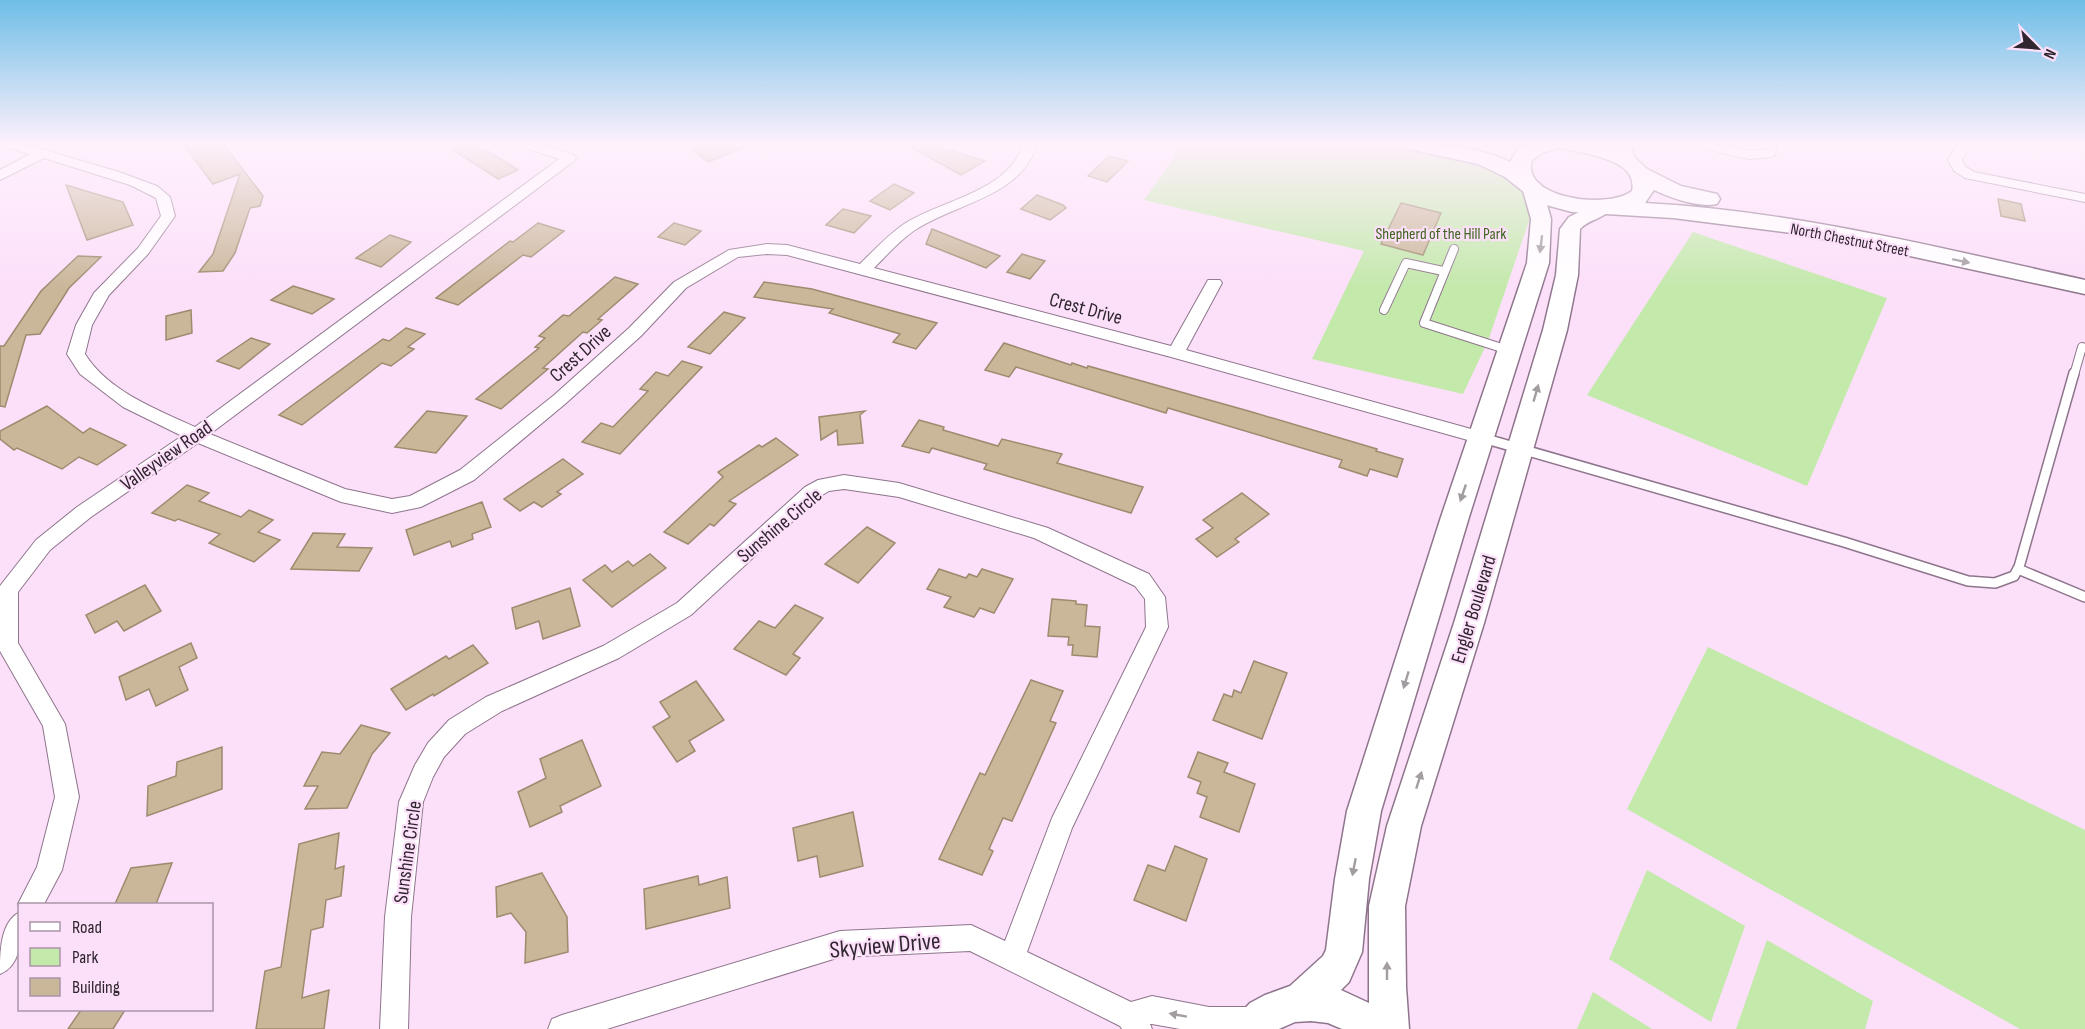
<svg xmlns="http://www.w3.org/2000/svg" width="2085" height="1029" viewBox="0 0 2085 1029" font-family="'Sofia Sans Condensed',sans-serif">
  <rect width="100%" height="100%" fill="#fcdff9"/>
  <!-- green -->
  <g fill="#c3e9ab">
    <polygon points="1179,144 1386,144 1457,156 1492,168 1523,192 1532,212 1488,341 1463,394 1312,359 1364,251 1144,200 1170,164"/>
    <polygon points="1693,232 1887,298 1807,486 1587,395"/>
    <polygon points="1708,647 2085,830 2085,1029 2020,1029 1627,809"/>
    <polygon points="1647,870 1745,926 1711,1022 1609,959"/>
    <polygon points="1767,940 1873,1001 1865,1029 1736,1029"/>
    <polygon points="1593,992 1652,1029 1577,1029"/>
  </g>
  <!-- building -->
  <g fill="#cab699" stroke="#9d8b6e" stroke-width="1.5">
    <polygon points="183,144 212,144 227,149 263,196 260,206 250,208 235,253 223,271 199,272 213,254 240,174 213,184"/>
    <polygon points="444,144 463,144 488,151 518,170 498,179"/>
    <polygon points="686,144 751,144 751,145 708,162"/>
    <polygon points="905,144 929,144 985,161 961,175"/>
    <polygon points="1109,156 1128,161 1107,182 1088,176"/>
    <polygon points="894,184 914,193 890,210 870,201"/>
    <polygon points="66,185 123,202 133,225 87,240"/>
    <polygon points="1037,195 1063,205 1066,208 1050,220 1021,209"/>
    <polygon points="1998,199 2021,204 2025,221 2001,216"/>
    <polygon points="1401,203 1441,213 1423,255 1381,244"/>
    <polygon points="843,209 871,216 854,233 826,225"/>
    <polygon points="538,223 564,231 531,257 523,255 458,305 436,298 510,241 513,242"/>
    <polygon points="674,223 701,231 685,245 658,237"/>
    <polygon points="932,229 1000,256 986,268 926,244"/>
    <polygon points="390,235 411,242 381,267 356,258"/>
    <polygon points="1022,254 1045,261 1030,279 1007,272"/>
    <polygon points="78,256 101,257 69,288 40,334 26,335 5,407 0,406 0,346 4,346 41,291"/>
    <polygon points="615,277 638,284 598,319 602,320 587,333 583,332 543,368 548,369 501,409 476,399 539,348 535,347 545,338 539,336 563,315 569,316"/>
    <polygon points="764,282 812,289 937,323 916,349 893,342 900,334 829,313 833,309 754,297"/>
    <polygon points="293,286 303,289 334,299 312,314 271,300"/>
    <polygon points="191,310 192,333 166,340 166,316"/>
    <polygon points="724,312 745,318 710,354 688,347"/>
    <polygon points="406,328 425,334 408,347 414,349 391,366 382,363 302,425 279,415 383,339 389,341"/>
    <polygon points="251,338 270,344 239,369 217,361"/>
    <polygon points="1004,343 1071,365 1072,363 1087,368 1088,366 1252,412 1377,449 1376,451 1403,459 1397,477 1370,469 1367,476 1339,467 1342,460 1168,408 1166,413 1016,367 1009,377 985,370"/>
    <polygon points="682,361 702,367 620,454 582,442 601,423 613,427 648,391 640,389 656,372 668,376"/>
    <polygon points="47,406 83,433 90,428 126,445 97,465 79,457 62,469 17,448 14,450 0,439 0,431"/>
    <polygon points="427,411 467,416 436,453 395,447"/>
    <polygon points="865,411 860,415 863,443 838,445 837,430 821,440 819,417"/>
    <polygon points="919,420 944,427 943,430 998,446 1002,439 1062,454 1057,463 1143,487 1131,513 984,469 987,464 932,448 929,453 902,446"/>
    <polygon points="776,438 798,455 729,501 736,504 714,526 710,524 688,544 664,532 723,477 718,472 759,445 762,447"/>
    <polygon points="563,459 583,474 557,492 561,494 542,507 534,502 520,511 504,499"/>
    <polygon points="187,485 209,493 199,501 241,517 249,510 273,520 258,532 280,540 254,562 209,543 220,534 178,519 175,521 152,513"/>
    <polygon points="1242,493 1269,514 1235,539 1239,542 1217,557 1196,539 1213,528 1203,520"/>
    <polygon points="482,502 491,527 472,534 473,539 452,547 450,541 414,555 406,530"/>
    <polygon points="867,527 895,543 858,583 825,564"/>
    <polygon points="313,533 345,534 337,547 372,548 359,571 291,569"/>
    <polygon points="650,554 666,568 612,607 583,580 605,565 612,572 628,561 633,566"/>
    <polygon points="939,569 966,578 969,574 977,577 982,569 1013,579 994,613 980,608 974,617 944,607 951,597 927,589"/>
    <polygon points="145,585 161,611 124,631 117,621 95,633 86,615"/>
    <polygon points="570,588 580,626 543,639 539,621 516,629 512,608"/>
    <polygon points="1052,599 1076,601 1076,604 1087,605 1085,626 1100,627 1097,657 1072,655 1073,645 1068,645 1069,637 1048,636"/>
    <polygon points="795,605 823,618 793,654 800,658 786,675 734,649 759,621 775,628"/>
    <polygon points="191,643 197,658 179,667 188,690 156,706 149,689 126,700 119,677"/>
    <polygon points="473,645 488,663 434,696 433,694 406,710 391,689 446,656 449,659"/>
    <polygon points="1254,661 1287,673 1262,739 1213,720 1224,694 1232,697 1234,690 1241,693"/>
    <polygon points="1031,680 1063,691 1050,721 1056,723 1012,821 1003,818 989,849 993,851 982,875 939,859 980,773 985,775"/>
    <polygon points="696,681 724,720 689,741 695,751 677,762 653,727 670,717 660,702"/>
    <polygon points="361,725 390,733 372,754 347,808 305,809 318,786 304,786 322,752 340,754"/>
    <polygon points="582,740 601,786 560,806 562,812 530,827 518,792 546,778 540,759"/>
    <polygon points="222,747 222,789 147,816 148,786 176,776 177,762"/>
    <polygon points="1198,752 1228,763 1224,772 1255,784 1239,832 1200,817 1207,797 1197,793 1201,782 1188,777"/>
    <polygon points="853,812 863,866 820,877 817,856 798,861 793,828"/>
    <polygon points="339,833 335,869 344,866 341,896 326,900 323,927 311,930 302,998 329,990 324,1029 256,1029 265,971 281,967 299,844"/>
    <polygon points="1175,846 1207,859 1186,921 1134,900 1148,865 1165,871"/>
    <polygon points="172,863 156,904 115,904 131,868"/>
    <polygon points="542,873 567,917 568,952 525,963 526,932 511,913 497,917 496,887"/>
    <polygon points="698,876 699,885 727,877 730,908 646,929 644,889"/>
    <polygon points="81,1010 125,1010 113,1029 68,1029"/>
  </g>
  <g fill="none" stroke-linecap="round" stroke-linejoin="round">
    <defs>
      <g id="lane-far1">
        <polyline points="1702,144 1749,155 1771,153 1773,144"/>
        <polyline points="1454,249 1424,323 1508,350"/>
        <polyline points="1384,310 1406,263 1443,271"/>
        <polyline points="2074,375 2082,347 2085,348"/>
      </g>
      <g id="lane">
        <polyline points="1483,438 1844,542 1968,581 1995,583 2014,576 2019,567 2074,373"/>
        <polyline points="2018,569 2085,597"/>
      </g>
      <g id="street">
        <path d="M2 144H24L119 172 157 186 170 197 175 216 148 254 109 295 92 325 85 354C108 391 156 409 195 427L559 159 522 147 520 144H541L574 155 576 158 574 161 210 434 345 489 392 499 410 496 460 470 553 396 629 328 674 282 729 250 767 244 787 245 860 264C874 250 888 235 904 224 941 200 1004 193 1022 148L1019 144H1033L1036 148C1017 198 956 203 915 230 900 240 887 255 874 268L1171 346 1208 280H1220L1222 283 1186 350 1482 432 1488 433 1491 438 1488 443 1482 444 1171 357 787 255 767 254 738 257 686 288 641 336 565 404 474 480 421 507 392 513 341 502 198 443 91 517 50 550 18 592V643L65 724 79 797 62 870 44 904H20V907L18 904 37 867 55 797 43 726 0 651V586L36 540 77 507 182 436 123 407 80 374 67 354 76 325 94 293 138 248 161 216 156 198 130 185 44 158 0 180V170L30 154 4 147Z"/>
        <polygon points="1957,144 1971,144 1962,160 1965,166 1974,172 2085,194 2085,202 1965,178 1954,171 1948,160"/>
        <polygon points="844,475 899,483 1048,528 1149,574 1165,597 1168,627 1072,828 1027,952 1131,1002 1152,996 1209,1007 1257,1007 1267,1011 1271,1021 1267,1029 1180,1029 1152,1024 1150,1024 1152,1029 1122,1029 1120,1026 970,951 840,957 607,1029 548,1029 552,1019 562,1015 840,931 971,925 1005,941 1052,818 1146,627 1145,599 1135,586 1034,538 899,497 844,489 829,491 819,497 691,615 619,658 502,711 465,734 444,757 433,777 423,802 411,917 408,1029 380,1029 385,917 399,802 415,765 428,743 449,720 486,697 603,646 677,603 805,487 818,480"/>
        <path d="M20 912C20 935 24 964 0 974 0 952 0 922 20 912Z"/>
      </g>
      <g id="secondary">
        <polygon points="1610,144 1630,144 1636,161 1633,165 1619,165"/>
        <path d="M1532 181 1539 183 1542 187 1551 219 1549 263 1469 517 1381 811 1369 879 1362 952 1349 982 1341 990 1369 1003V906L1387 826 1454 623 1543 330 1556 275 1560 229 1569 217 1595 204H1609L1612 208C1604 219 1589 219 1580 229L1578 275 1567 330 1484 623 1421 826 1405 906 1406 987 1409 1029H1342L1328 1023 1311 1021 1295 1022 1279 1029H1232L1238 1016 1250 1003 1265 995 1290 986 1323 956 1326 950 1335 879 1347 811 1441 517 1527 263 1531 219 1522 187 1525 183Z"/>
      </g>
      <path id="primary" d="M1400 144C1439 144 1474 145 1510 162L1518 149 1527 144 1609 145 1631 154 1647 169 1681 186 1717 194 1720 199 1717 204C1699 208 1671 198 1654 190L1645 203C1794 211 1940 248 2085 280V294L1910 256 1792 233 1673 218 1572 212 1546 205 1530 197 1505 177 1478 164 1404 148ZM1562 148C1583 154 1639 158 1632 191 1607 210 1520 198 1532 160L1544 152Z"/>
    </defs>
    <!-- lane-far1 casing -->
    <use href="#lane-far1" stroke="#8e758c" stroke-width="10"/>
    <!-- lane casing -->
    <use href="#lane" stroke="#8e758c" stroke-width="12"/>
    <!-- street casing -->
    <use href="#street" stroke="#8e758c" stroke-width="2"/>
    <!-- secondary casing -->
    <use href="#secondary" stroke="#8e758c" stroke-width="3"/>
    <!-- primary casing -->
    <use href="#primary" stroke="#8e758c" stroke-width="3"/>
    <!-- lane-far1 -->
    <use href="#lane-far1" stroke="#fff" stroke-width="8"/>
    <!-- lane -->
    <use href="#lane" stroke="#fff" stroke-width="9"/>
    <!-- street -->
    <use href="#street" fill="#fff" fill-rule="evenodd"/>
    <!-- secondary -->
    <use href="#secondary" fill="#fff" fill-rule="evenodd"/>
    <!-- primary -->
    <use href="#primary" fill="#fff" fill-rule="evenodd"/>
  </g>
  <!-- one-way arrows -->
  <defs><path id="oneway-solid" d="M-6-.8H1V-3.2L6.5 0L1 3.2V.8H-6Z" transform="scale(1.5)"/></defs>
  <g fill="#a29da1">
    <use href="#oneway-solid" transform="translate(1541 244) rotate(97)"/>
    <use href="#oneway-solid" transform="translate(1961 261) rotate(12)"/>
    <use href="#oneway-solid" transform="translate(1536 393) rotate(-74)"/>
    <use href="#oneway-solid" transform="translate(1463 493) rotate(109)"/>
    <use href="#oneway-solid" transform="translate(1406 680) rotate(107)"/>
    <use href="#oneway-solid" transform="translate(1419 780) rotate(-72)"/>
    <use href="#oneway-solid" transform="translate(1354 867) rotate(101)"/>
    <use href="#oneway-solid" transform="translate(1387 971) rotate(-90)"/>
    <use href="#oneway-solid" transform="translate(1178 1015) rotate(-170)"/>
  </g>
  <!-- sky -->
  <linearGradient id="sky" x2="0" y2="1"><stop stop-color="#6fbee7"/><stop offset="0.5" stop-color="#fef1fc"/><stop offset="1" stop-color="#fef1fc" stop-opacity="0"/></linearGradient>
  <rect width="2085" height="288" fill="url(#sky)"/>
  <g text-anchor="middle" stroke-width="4.5" stroke-linejoin="round" paint-order="stroke">
    <!-- far-park labels -->
    <g font-size="16" fill="#3d641d" stroke="#fcdff9">
      <text x="1441" y="239">Shepherd of the Hill Park</text>
    </g>
    <!-- far-street labels -->
    <g font-size="16" fill="#30262f" stroke="#fcdff9">
      <text transform="translate(1850 239) rotate(11)" y="6">North Chestnut Street</text>
    </g>
    <!-- street labels -->
    <g font-size="20" fill="#30262f" stroke="#fcdff9">
      <text transform="translate(1086 308) rotate(15)" y="7">Crest Drive</text>
      <text transform="translate(580 353) rotate(-42)" y="7">Crest Drive</text>
      <text transform="translate(166 455) rotate(-35)" y="7">Valleyview Road</text>
      <text transform="translate(779 525) rotate(-40)" y="7">Sunshine Circle</text>
      <text transform="translate(1473 609) rotate(-73)" y="7">Engler Boulevard</text>
      <text transform="translate(407 852) rotate(-82)" y="7">Sunshine Circle</text>
    </g>
    <!-- near-street labels -->
    <g font-size="24" fill="#30262f" stroke="#fcdff9">
      <text transform="translate(885 945) rotate(-5)" y="8">Skyview Drive</text>
    </g>
  </g>
  <!-- legend -->
  <rect x="18" y="903" width="195" height="108" fill="#fcdff9" stroke="#aa95a8" stroke-width="1.5"/>
  <rect x="30" y="922" width="30" height="9" fill="#ffffff" stroke="#aa95a8" stroke-width="1.5"/>
  <text x="72" y="933" font-size="18" fill="#30262f">Road</text>
  <rect x="30" y="948" width="30" height="18" fill="#c3e9ab" stroke="#aa95a8" stroke-width="1.5"/>
  <text x="72" y="963" font-size="18" fill="#30262f">Park</text>
  <rect x="30" y="978" width="30" height="18" fill="#cab699" stroke="#aa95a8" stroke-width="1.5"/>
  <text x="72" y="993" font-size="18" fill="#30262f">Building</text>
  <!-- north arrow -->
  <g transform="translate(2037 48) rotate(115)" stroke="#fcdff9" stroke-width="4.5" paint-order="stroke">
  <path d="M0-4.5L10 22L0 15L-10 22Z" fill="#30262f"/>
  <text y="-9" font-size="16" font-weight="bold" text-anchor="middle" fill="#30262f">N</text>
  </g>
</svg>
